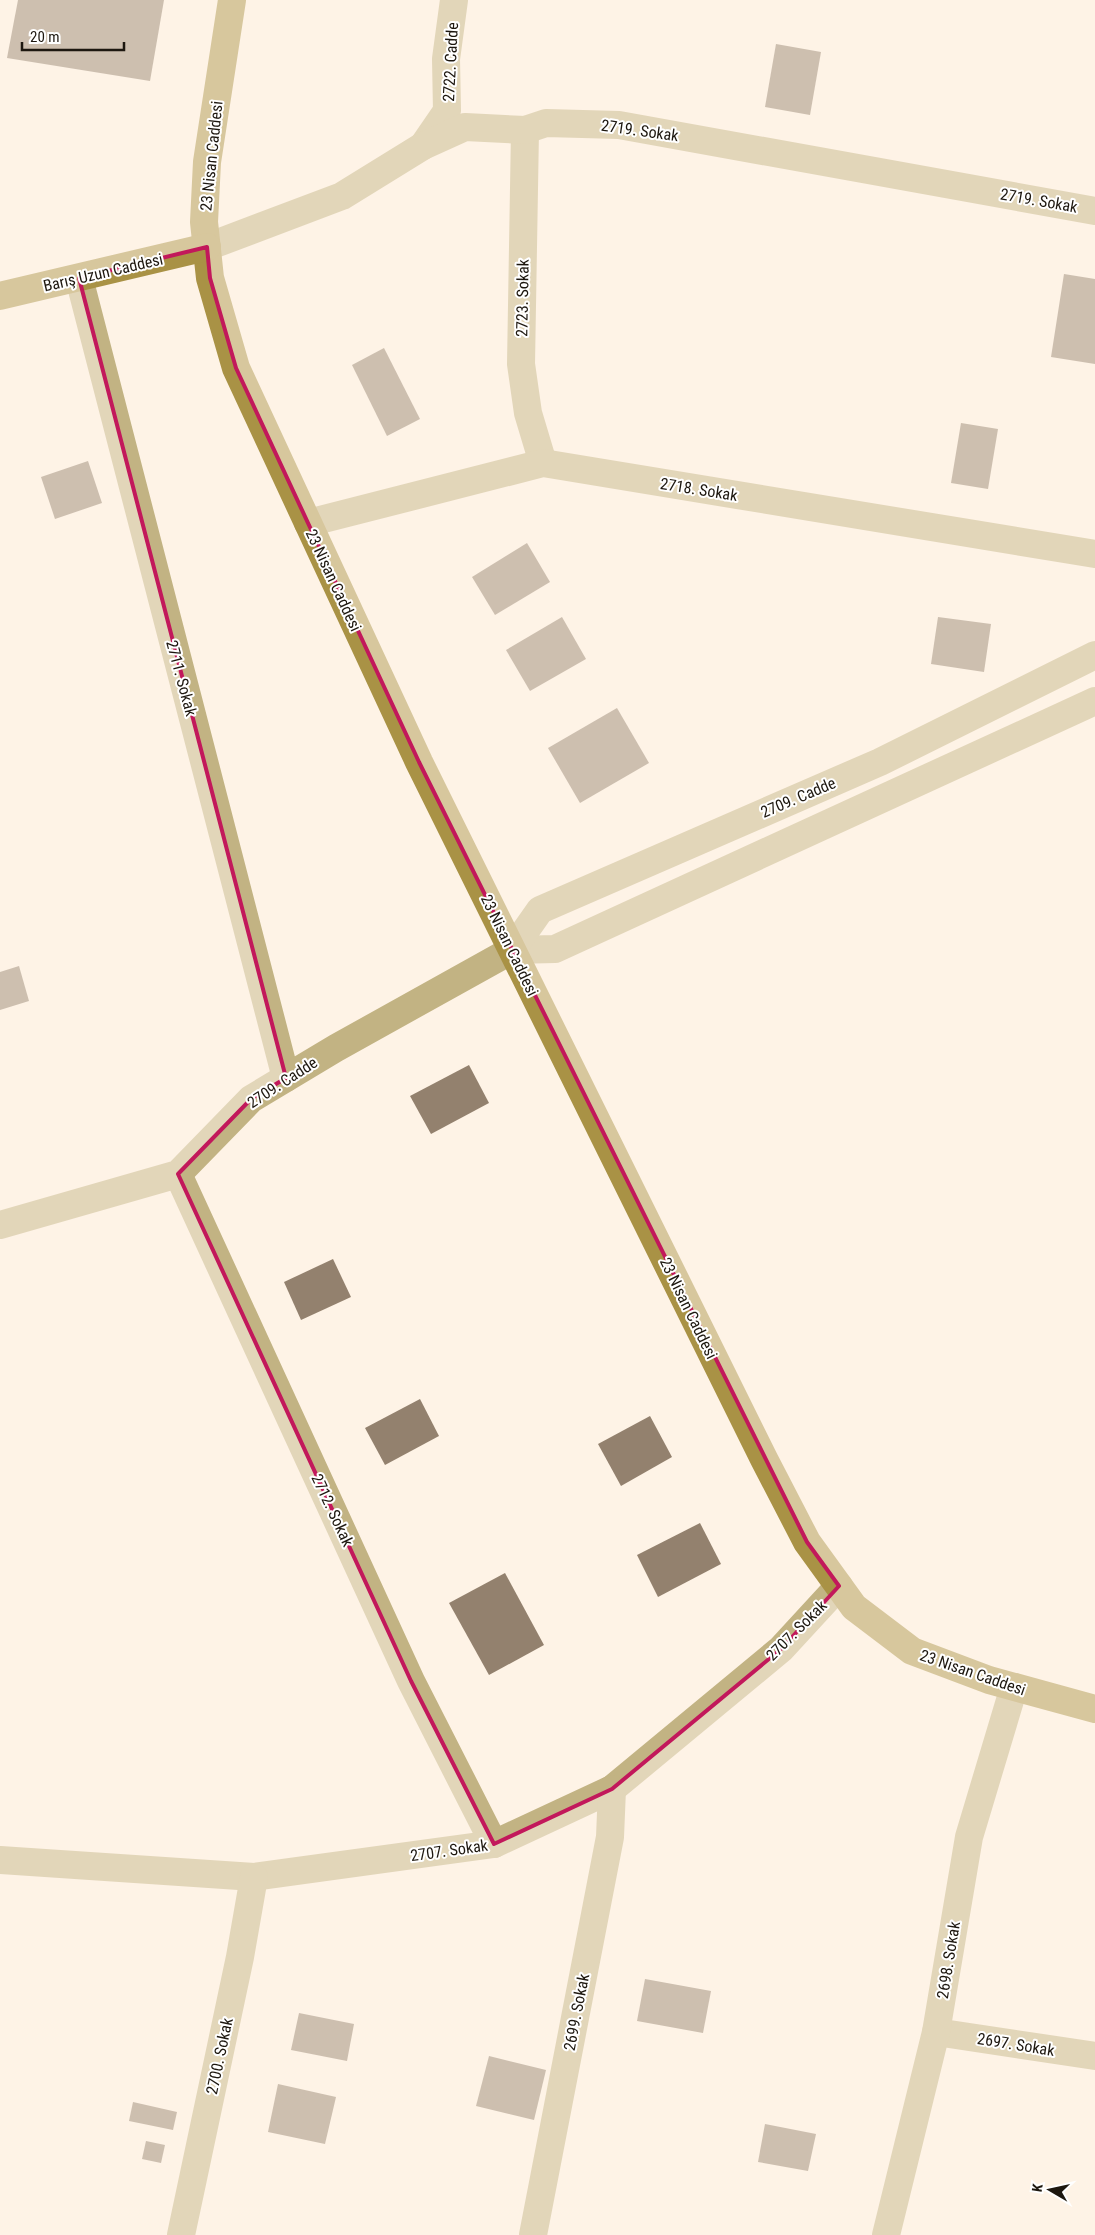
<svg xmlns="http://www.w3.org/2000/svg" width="1095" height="2235" viewBox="0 0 1095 2235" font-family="'Roboto Condensed',sans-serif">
  <rect width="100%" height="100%" fill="#fef3e6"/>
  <!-- building -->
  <g fill="#93816e">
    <polygon points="18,0 164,0 150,81 7,58"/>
    <polygon points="776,44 821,52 810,115 765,107"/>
    <polygon points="1064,274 1095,279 1095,364 1051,357"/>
    <polygon points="384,348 420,419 387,436 352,365"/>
    <polygon points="961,423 998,429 988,489 951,483"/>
    <polygon points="88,461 102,503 55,519 41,477"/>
    <polygon points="527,543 550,582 495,615 472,577"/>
    <polygon points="562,617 586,659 530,691 506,650"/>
    <polygon points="938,617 991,624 984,672 931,664"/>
    <polygon points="617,708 649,763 580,803 548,748"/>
    <polygon points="19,966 29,1001 0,1010 0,972"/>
    <polygon points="469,1065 489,1103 431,1134 410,1096"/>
    <polygon points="333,1259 351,1297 301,1320 284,1282"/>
    <polygon points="420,1399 439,1436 385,1465 365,1428"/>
    <polygon points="650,1416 672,1457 621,1486 598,1444"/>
    <polygon points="700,1523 721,1564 658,1597 637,1555"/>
    <polygon points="505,1573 544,1645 489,1675 449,1603"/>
    <polygon points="645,1979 711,1991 703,2033 637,2021"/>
    <polygon points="299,2013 354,2024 347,2061 291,2050"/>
    <polygon points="489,2056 546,2070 534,2120 476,2106"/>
    <polygon points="278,2084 336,2097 325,2144 268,2132"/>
    <polygon points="133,2102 177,2112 173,2130 129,2121"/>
    <polygon points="765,2124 816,2134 808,2171 758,2162"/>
    <polygon points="146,2141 165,2145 161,2163 142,2159"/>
  </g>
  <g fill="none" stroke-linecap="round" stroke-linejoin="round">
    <!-- street -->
    <g stroke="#c2b383" stroke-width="28">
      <polyline points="525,130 521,364 528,413 543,463"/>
      <polyline points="423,146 447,111 446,59 454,0"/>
      <polyline points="207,247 342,196 423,146 465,127 525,130 546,123 619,125 1095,211"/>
      <polyline points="79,278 286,1078"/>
      <polyline points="308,523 543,463 1095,554"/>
      <polyline points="512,950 555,949 1095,701"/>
      <polyline points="178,1174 411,1681 494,1844"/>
      <polyline points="0,1225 178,1174 251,1099 336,1048 512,950 540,910 880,762 1095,655"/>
      <polyline points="0,1860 254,1877 494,1844 612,1789 781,1649 839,1586"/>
      <polyline points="936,2032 1095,2056"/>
      <polyline points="181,2235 240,1957 254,1877"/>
      <polyline points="533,2235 610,1837 612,1789"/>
      <polyline points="886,2235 936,2032 969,1837 1014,1687"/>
    </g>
    <!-- secondary -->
    <g stroke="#a99245" stroke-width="28">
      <polyline points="232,0 207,162 204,222 210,278 236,368 419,762 764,1459 807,1542 854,1607 912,1651 989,1680 1095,1709"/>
      <polyline points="0,296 207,247"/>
    </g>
  </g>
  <!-- marked area -->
  <path d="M0 0H1095V2235H0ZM207 247 210 278 236 368 419 762 807 1542 839 1586 781 1649 612 1789 494 1844 411 1681 178 1174 251 1099 286 1078 79 278Z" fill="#fef3e6" fill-opacity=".55" fill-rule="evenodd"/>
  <path fill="none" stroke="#c2185b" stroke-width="4" stroke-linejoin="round" d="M207 247 210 278 236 368 419 762 807 1542 839 1586 781 1649 612 1789 494 1844 411 1681 178 1174 251 1099 286 1078 79 278Z"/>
  <g text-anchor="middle" stroke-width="4" stroke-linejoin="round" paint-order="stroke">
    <!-- street labels -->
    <g font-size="16" fill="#1d170f" stroke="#fff">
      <text transform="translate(450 62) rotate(-87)" y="6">2722. Cadde</text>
      <text transform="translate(640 130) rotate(8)" y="6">2719. Sokak</text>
      <text transform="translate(211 156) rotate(-84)" y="6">23 Nisan Caddesi</text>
      <text transform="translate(1039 200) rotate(10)" y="6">2719. Sokak</text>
      <text transform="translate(103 272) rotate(-13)" y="6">Barış Uzun Caddesi</text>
      <text transform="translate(522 298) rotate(-89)" y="6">2723. Sokak</text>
      <text transform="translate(699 489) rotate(9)" y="6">2718. Sokak</text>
      <text transform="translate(334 580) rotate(65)" y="6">23 Nisan Caddesi</text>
      <text transform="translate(182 678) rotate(75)" y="6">2711. Sokak</text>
      <text transform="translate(798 797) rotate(-23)" y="6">2709. Cadde</text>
      <text transform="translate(510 945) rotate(64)" y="6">23 Nisan Caddesi</text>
      <text transform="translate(282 1082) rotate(-33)" y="6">2709. Cadde</text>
      <text transform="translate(689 1308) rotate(64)" y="6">23 Nisan Caddesi</text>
      <text transform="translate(333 1510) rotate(65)" y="6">2712. Sokak</text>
      <text transform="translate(796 1630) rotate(-45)" y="6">2707. Sokak</text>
      <text transform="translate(973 1672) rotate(19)" y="6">23 Nisan Caddesi</text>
      <text transform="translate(449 1850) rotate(-8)" y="6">2707. Sokak</text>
      <text transform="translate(948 1960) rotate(-81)" y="6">2698. Sokak</text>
      <text transform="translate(576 2012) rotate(-79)" y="6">2699. Sokak</text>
      <text transform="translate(1016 2044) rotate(9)" y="6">2697. Sokak</text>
      <text transform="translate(219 2056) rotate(-78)" y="6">2700. Sokak</text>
    </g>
  </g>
  <!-- north arrow -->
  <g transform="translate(1050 2190) rotate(279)" stroke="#ffffff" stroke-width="4" paint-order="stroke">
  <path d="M0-4L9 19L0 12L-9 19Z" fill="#1d170f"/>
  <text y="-8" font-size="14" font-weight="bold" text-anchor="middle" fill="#1d170f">K</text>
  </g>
  <!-- scale -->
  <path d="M22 42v8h102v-8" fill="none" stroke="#1d170f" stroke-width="2.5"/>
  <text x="30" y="42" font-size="15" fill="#1d170f" stroke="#ffffff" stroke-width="4" paint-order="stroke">20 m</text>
</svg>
